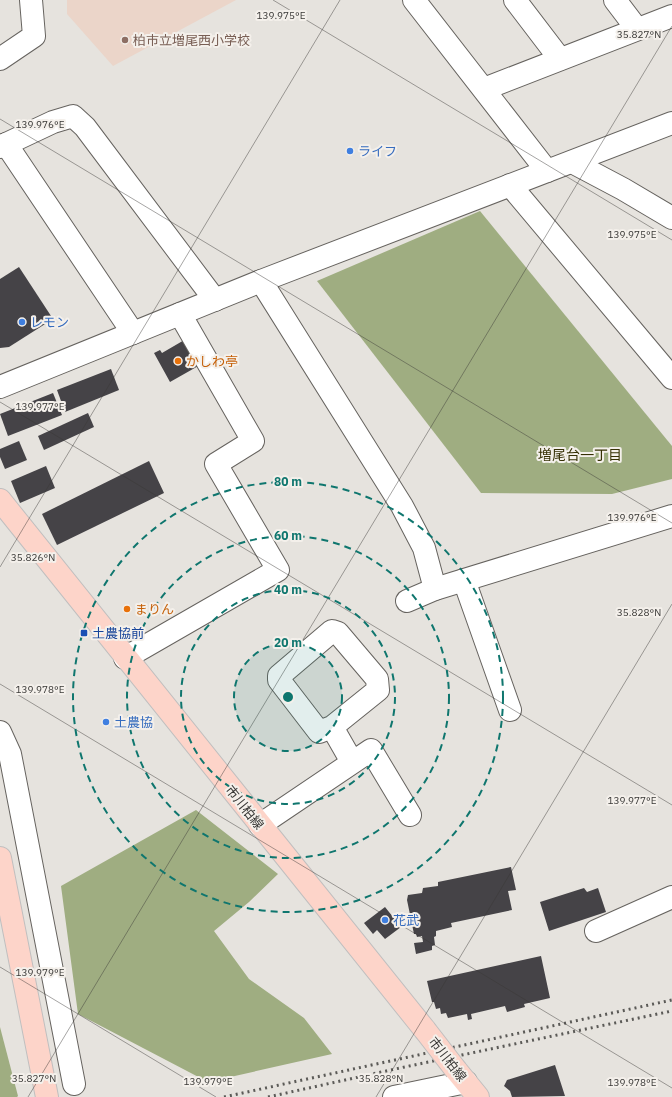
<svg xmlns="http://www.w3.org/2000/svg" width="672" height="1097" viewBox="0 0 672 1097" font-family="'IBM Plex Sans','Noto Sans JP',sans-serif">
  <rect width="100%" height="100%" fill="#e6e3de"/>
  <!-- education -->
  <polygon fill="#ebd5c9" points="67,0 236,0 113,66 67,14"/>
  <!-- forest -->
  <g fill="#9fad81">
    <polygon points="480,211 672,446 672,479 612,494 481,493 317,281"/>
    <polygon points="196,810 278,874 249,902 214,931 249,979 304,1018 332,1054 208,1082 78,1014 61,886"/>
    <polygon points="0,1027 18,1096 17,1097 0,1097"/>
  </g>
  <!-- building -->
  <g fill="#454347">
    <polygon points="19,267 53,319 9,347 0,348 0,279"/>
    <polygon points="186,339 200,365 170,382 154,353 160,350 162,353"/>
    <polygon points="111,369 119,390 65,412 57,390"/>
    <polygon points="53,393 62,415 8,436 0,414"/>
    <polygon points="88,413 94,427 44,450 38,436"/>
    <polygon points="19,441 27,460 5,469 0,457 0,449"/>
    <polygon points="149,461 164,493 57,545 42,514"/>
    <polygon points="46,466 55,488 20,503 11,481"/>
    <polygon points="511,867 516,890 508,891 512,910 451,923 452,927 436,931 436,936 434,937 435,945 432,946 432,950 416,954 414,943 423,942 422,936 417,937 416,934 414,934 407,900 408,895 422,893 423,888 438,886 438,882"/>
    <polygon points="584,888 587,892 598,888 606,912 549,931 540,902"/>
    <polygon points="385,907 401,927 385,939 377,930 373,934 364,923"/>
    <polygon points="541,956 550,998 524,1004 525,1007 507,1012 505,1006 471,1014 472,1019 468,1020 467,1014 448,1018 446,1013 441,1014 440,1008 436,1009 434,1002 432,1002 427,981"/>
    <polygon points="555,1065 565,1096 512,1097 510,1091 504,1086 507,1080"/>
  </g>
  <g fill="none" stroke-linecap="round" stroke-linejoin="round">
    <defs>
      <g id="minor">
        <polyline points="414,0 547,171"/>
        <polyline points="515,0 560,59"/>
        <polyline points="615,0 637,29"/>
        <polyline points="0,59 34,36 31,0"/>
        <polyline points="484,89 672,16"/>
        <polyline points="6,144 133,333"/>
        <polyline points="0,147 53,122 73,116 85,127 215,300"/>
        <polyline points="572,162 623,189 672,218"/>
        <polyline points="510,185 672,378"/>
        <polyline points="261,281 402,506 424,548 435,589"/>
        <polyline points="0,387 261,281 672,123"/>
        <polyline points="464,580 510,710"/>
        <polyline points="407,601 435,589 672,516"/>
        <polyline points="125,658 278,570 216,464 253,441 180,314"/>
        <polyline points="332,727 378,690 377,679 338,633 332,631 279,676 279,680 319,732 332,727 352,762"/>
        <polyline points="0,732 10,754 74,1084"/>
        <polyline points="260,825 371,750 410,815"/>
        <polyline points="596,931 672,897"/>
        <polyline points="394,1097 466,1082"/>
      </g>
      <g id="major">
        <polyline points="0,500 425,1030"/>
        <polyline points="0,858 47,1097"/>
        <polyline points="456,1070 478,1097"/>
      </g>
    </defs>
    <!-- minor casing -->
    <use href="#minor" stroke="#66635f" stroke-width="24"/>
    <!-- major casing -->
    <use href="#major" stroke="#c0bfbf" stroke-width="24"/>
    <!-- minor -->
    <use href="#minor" stroke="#fff" stroke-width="22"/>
    <!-- major -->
    <use href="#major" stroke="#fdd4c9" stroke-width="22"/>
    <!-- rail -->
    <g stroke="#5b5a57" stroke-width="3" stroke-dasharray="2 4" stroke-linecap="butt">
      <polyline points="224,1097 672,1000"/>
      <polyline points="268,1097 395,1069 672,1011"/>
    </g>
    <defs>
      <polyline id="major-bridge" points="425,1030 456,1070"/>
    </defs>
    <!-- major-bridge casing -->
    <use href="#major-bridge" stroke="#c0bfbf" stroke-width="24" stroke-linecap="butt"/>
    <!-- major-bridge -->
    <use href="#major-bridge" stroke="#fdd4c9" stroke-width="22"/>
  </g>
  <!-- ticks -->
  <path fill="none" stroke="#393836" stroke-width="1" stroke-opacity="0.45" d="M273 0 672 240M0 119 672 523M0 402 672 805M0 567 340 0M0 684 672 1088M0 967 216 1097M28 1097 672 26M376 1097 672 604"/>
  <!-- distance rings -->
  <circle cx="288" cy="697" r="54" fill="#0f766e" fill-opacity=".12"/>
  <g fill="none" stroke="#0f766e" stroke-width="2" stroke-dasharray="7 5">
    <circle cx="288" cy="697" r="54"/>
    <circle cx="288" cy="697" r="107"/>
    <circle cx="288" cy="697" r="161"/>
    <circle cx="288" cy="697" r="215"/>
  </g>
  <!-- markers -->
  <circle fill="#8d6e63" stroke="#f4f0eb" stroke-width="1.5" cx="125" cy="40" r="4"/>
  <g fill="#3f7fe0" stroke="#f4f0eb" stroke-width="1.5">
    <circle cx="350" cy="151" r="4"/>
    <circle cx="22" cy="322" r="4"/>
    <circle cx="106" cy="722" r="4"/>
    <circle cx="385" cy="920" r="4"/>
  </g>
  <g fill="#e8710a" stroke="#f4f0eb" stroke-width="1.5">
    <circle cx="178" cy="361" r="4"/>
    <circle cx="127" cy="609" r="4"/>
  </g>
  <rect fill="#1a4fb4" stroke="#f4f0eb" stroke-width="1.5" x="80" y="629" width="8" height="8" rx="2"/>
  <g text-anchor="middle" stroke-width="4" stroke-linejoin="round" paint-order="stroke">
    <!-- education labels -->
    <g font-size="13" fill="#785e54" stroke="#f4f0eb" text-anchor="start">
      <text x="133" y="45">柏市立増尾西小学校</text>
    </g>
    <!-- shop labels -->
    <g font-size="13" fill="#366cbe" stroke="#f4f0eb" text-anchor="start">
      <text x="358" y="156">ライフ</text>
      <text x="30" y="327">レモン</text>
      <text x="114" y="727">土農協</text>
      <text x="393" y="925">花武</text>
    </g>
    <!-- food labels -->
    <g font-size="13" fill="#c56008" stroke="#f4f0eb" text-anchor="start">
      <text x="186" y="366">かしわ亭</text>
      <text x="135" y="614">まりん</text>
    </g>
    <!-- transit labels -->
    <g font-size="13" fill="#164399" stroke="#f4f0eb" text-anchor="start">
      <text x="92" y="638">土農協前</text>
    </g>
    <!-- street labels -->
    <g font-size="13" fill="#393836" stroke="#f4f0eb">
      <text transform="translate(245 807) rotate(51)" y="5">市川柏線</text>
      <text transform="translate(448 1059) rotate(52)" y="5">市川柏線</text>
    </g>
    <!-- neighbourhood labels -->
    <g font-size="14" fill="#353004" stroke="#f4f0eb">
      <text x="580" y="460">増尾台一丁目</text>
    </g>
  </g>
  <g font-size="10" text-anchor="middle" fill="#393836" stroke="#f4f0eb" stroke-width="4" stroke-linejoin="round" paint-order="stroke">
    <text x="281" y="19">139.975°E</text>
    <text x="639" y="38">35.827°N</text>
    <text x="40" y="128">139.976°E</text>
    <text x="632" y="238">139.975°E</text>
    <text x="40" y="410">139.977°E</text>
    <text x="632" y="521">139.976°E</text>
    <text x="33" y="561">35.826°N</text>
    <text x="639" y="616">35.828°N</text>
    <text x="40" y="693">139.978°E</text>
    <text x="632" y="804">139.977°E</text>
    <text x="40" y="976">139.979°E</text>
    <text x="34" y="1082">35.827°N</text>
    <text x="381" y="1082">35.828°N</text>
    <text x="208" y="1085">139.979°E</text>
    <text x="632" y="1086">139.978°E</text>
  </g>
  <circle cx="288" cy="697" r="6" fill="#0f766e" stroke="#f4f0eb" stroke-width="2"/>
  <g font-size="12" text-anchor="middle" font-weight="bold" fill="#0f766e" stroke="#f4f0eb" stroke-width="4" stroke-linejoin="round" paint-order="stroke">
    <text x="288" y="486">80 m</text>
    <text x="288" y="540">60 m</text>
    <text x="288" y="594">40 m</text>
    <text x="288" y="647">20 m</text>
  </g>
</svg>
